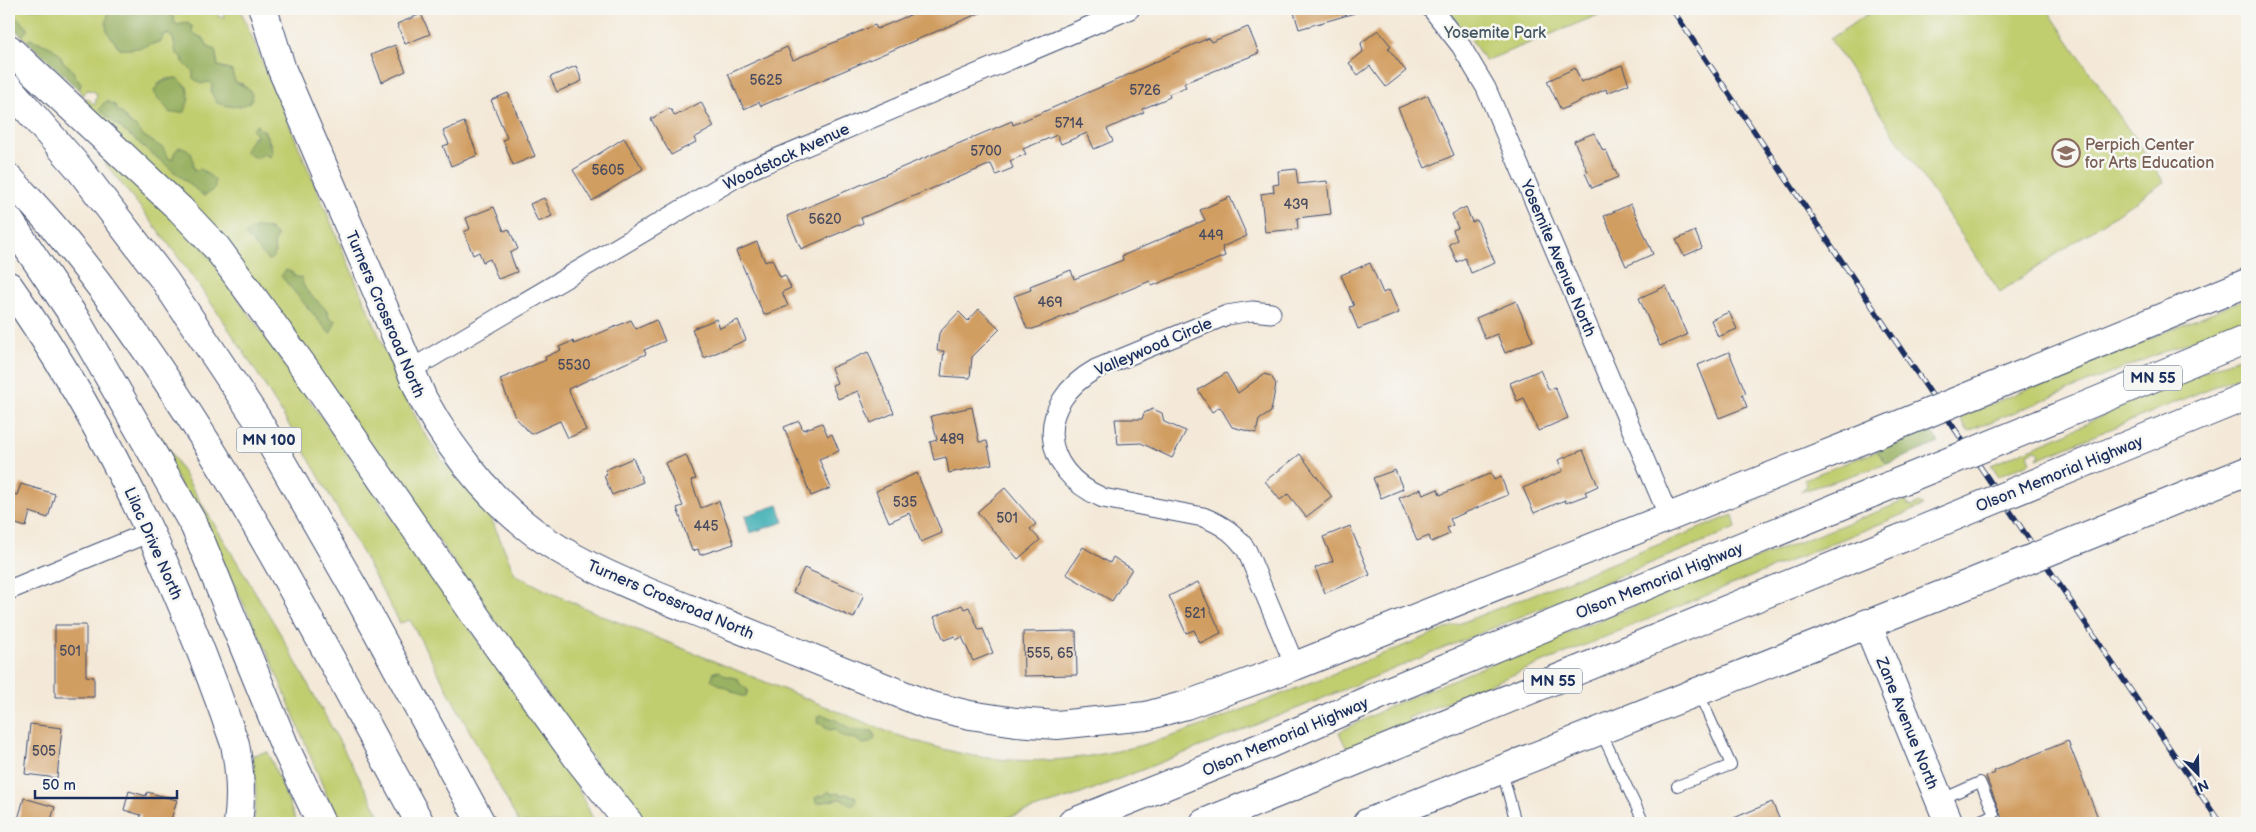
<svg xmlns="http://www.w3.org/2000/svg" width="2256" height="832" viewBox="0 0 2256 832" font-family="'Balsamiq Sans',sans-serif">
  <rect width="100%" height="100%" fill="#f6f6f2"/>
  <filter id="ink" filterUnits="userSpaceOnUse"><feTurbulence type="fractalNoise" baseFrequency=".02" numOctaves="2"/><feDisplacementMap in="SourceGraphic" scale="10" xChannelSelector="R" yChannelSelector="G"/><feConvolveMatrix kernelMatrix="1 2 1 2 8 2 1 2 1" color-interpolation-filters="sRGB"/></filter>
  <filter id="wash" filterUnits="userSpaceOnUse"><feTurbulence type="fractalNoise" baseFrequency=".0096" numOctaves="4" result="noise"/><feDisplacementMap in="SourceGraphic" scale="20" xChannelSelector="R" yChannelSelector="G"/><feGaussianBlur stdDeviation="1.12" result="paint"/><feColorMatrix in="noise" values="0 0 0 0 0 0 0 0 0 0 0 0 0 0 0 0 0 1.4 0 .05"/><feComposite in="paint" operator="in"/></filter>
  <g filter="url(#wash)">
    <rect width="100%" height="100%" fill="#f4e9d8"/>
    <!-- green -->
    <g fill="#c1ce70" stroke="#6e7e67" fill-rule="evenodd">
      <path d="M9 9H115L110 10V36L120 49 156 43 163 35 168 34 173 38C174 48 183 53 183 62 205 84 213 84 243 84L235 82 226 68 218 66 215 50 208 47 204 39 192 33 187 23 178 25 174 22 173 17 165 9H214L219 17H224L223 9H240L404 394 423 431 443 461 488 511 515 574 547 591 603 616 891 733C925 744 961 756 997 759 1070 766 1142 749 1209 723L1733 515 1736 528 1311 703 1081 794 991 823H638L403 490 80 105 87 98 95 105 97 94 93 91 87 90 83 95 79 90 81 84C72 74 75 70 62 61 60 49 42 44 31 39L27 41 22 36 28 29C22 20 13 18 9 9ZM177 78 170 113 157 85 166 79ZM110 104C121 114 131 123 141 134 150 144 162 145 167 158L193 167 214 188 204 196 116 124ZM264 130 272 147 263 154 252 138ZM261 227 271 230 277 236 274 244 275 254 269 261 262 252 251 229ZM282 276H294L308 294 328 312 330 333Z"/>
      <polygon points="1447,9 1601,9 1603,13 1485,61 1473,42"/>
      <polygon points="1875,9 2047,9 2164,182 2000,292 1830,39"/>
      <path d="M112 155 205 251 570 772 595 823H519L410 620 400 623C349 529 298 435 239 345 198 281 152 221 104 162Z"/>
      <polygon points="2247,298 2247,318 1968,431 1960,417"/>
      <polygon points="2247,354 2247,373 2037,459 2040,454 2038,451 2034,450 2028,454 2031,462 1998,476 1991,465 2067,433 2143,396"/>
      <polygon points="161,436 280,633 384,823 338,823 271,660 222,560 155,439"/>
      <polygon points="1877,451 1887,464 1800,492 1807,486 1804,479"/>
      <polygon points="1907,500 1907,504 1912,507 1919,503 1923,506 1408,718 1411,727 1348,752 1339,732 1399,702 1546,641"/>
      <polygon points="268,752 297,823 254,823 256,794 253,755"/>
    </g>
    <!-- forest -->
    <g fill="#98b162" stroke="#5a7060">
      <path d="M115 9H165L174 17V22L178 25 187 23 192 26 193 33 204 39 208 47 215 50 218 66 232 71 235 82C268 93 249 115 217 103L211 92 212 84 209 82 201 84 193 78V72L183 62V58L176 53 173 38 168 34 163 35 161 41C147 46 136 50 120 49 115 41 106 34 106 24 106 18 109 18 107 12Z"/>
      <path d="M9 10C14 18 22 20 28 29L22 36 9 24Z"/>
      <path d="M31 39C42 44 60 48 62 61 76 70 72 74 81 84L79 90 27 41Z"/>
      <path d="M177 78 187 87 189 98 185 112 170 113C165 104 158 101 154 91 159 82 167 79 177 78Z"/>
      <path d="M107 101 116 106 118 111 122 113 128 122 136 127 142 135 163 148 168 158 173 159 174 153 179 147C191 147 194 157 193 167L195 170 201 169 215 180V188L204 196 99 110 102 105Z"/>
      <polygon points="257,125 259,129 264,130 273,153 270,157 263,154 259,158 253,157 245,151 248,144 257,136 252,129"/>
      <polygon points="261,227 271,230 277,236 274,244 275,254 269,261 245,235 251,229"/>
      <path d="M286 270 292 272 294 276 302 278C303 297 326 301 329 318L336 321 330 334 281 276Z"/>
      <polygon points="1930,429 1939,443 1887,464 1877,451"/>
      <polygon points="720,671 724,675 738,679 740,684 748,690 746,696 741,696 711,680 714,672"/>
      <path d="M819 715C828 715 843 723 849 729L873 731 875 737C872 743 868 744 862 744L856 739C846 738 841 738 835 729L830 730 825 728 824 725 817 723Z"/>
      <polygon points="829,791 831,794 839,793 840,795 843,794 855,796 857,802 851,805 840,799 818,803 816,802 815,798 819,796 823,796"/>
    </g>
    <!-- water -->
    <polygon fill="#3caeb4" stroke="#2c6e89" points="778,505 784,522 750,533 745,516"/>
    <g id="blocks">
      <!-- building -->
      <g fill="#d19e62">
        <polygon points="924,9 989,9 761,106 759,102 744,109 728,74 787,47 793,60 875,25 877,29"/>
        <polygon points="1293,9 1354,9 1355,13 1299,29"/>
        <polygon points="421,14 430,34 405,44 397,24"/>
        <polygon points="1248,27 1259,53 1184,83 1186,87 1169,94 1170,97 1142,109 1144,112 1107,129 1113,141 1094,149 1087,133 1061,144 1057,135 1023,149 1026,154 1010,161 1013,168 996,175 991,164 861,218 863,223 801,249 787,216 1012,121 1013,125 1110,83 1190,46 1209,38 1211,42"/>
        <polygon points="1378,30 1391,46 1388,48 1406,71 1386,87 1370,66 1358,75 1349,63 1363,52 1361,43"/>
        <polygon points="395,45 406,71 382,82 371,55"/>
        <polygon points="1622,65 1629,84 1607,93 1606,89 1561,110 1547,81 1575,68 1581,82"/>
        <polygon points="576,66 582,81 557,92 550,77"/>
        <polygon points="508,93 535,156 513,165 503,140 507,138 491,100"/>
        <polygon points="1428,95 1454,155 1425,168 1398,108"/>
        <polygon points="701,102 714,127 694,138 696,142 671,155 651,119 670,108 675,116"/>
        <polygon points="464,122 478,155 451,166 443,146 449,144 443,131"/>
        <polygon points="1594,133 1603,151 1606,150 1618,177 1592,188 1585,173 1588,172 1574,141"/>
        <polygon points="624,138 643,169 592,201 573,170"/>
        <polygon points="1296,169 1298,184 1327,181 1331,214 1297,218 1298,229 1265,232 1261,194 1274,192 1273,185 1279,184 1278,171"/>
        <polygon points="1230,197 1247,236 1222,247 1225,256 1152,286 1150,281 1033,329 1027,329 1014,296 1031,290 1030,286 1071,270 1074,279 1123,260 1122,256 1205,220 1200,210"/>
        <polygon points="544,198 552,216 538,222 530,204"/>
        <polygon points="1631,204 1653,254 1626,266 1604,216"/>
        <polygon points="494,207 504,231 509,229 518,249 510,253 517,272 498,279 490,259 483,262 479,252 473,255 464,232 470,229 466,218"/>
        <polygon points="1466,207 1472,222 1477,220 1495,263 1471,273 1465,258 1457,262 1449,244 1457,240 1453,230 1458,228 1452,214"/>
        <polygon points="1695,231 1702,248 1684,256 1676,240"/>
        <polygon points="757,242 765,262 772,259 780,277 785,275 791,288 782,292 788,306 764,315 736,251"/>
        <polygon points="1370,263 1383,293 1389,290 1399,313 1358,329 1349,307 1354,306 1341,275"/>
        <polygon points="1666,286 1687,335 1660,346 1639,298"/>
        <polygon points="1516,301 1533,341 1505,353 1497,334 1485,339 1476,318"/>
        <polygon points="979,309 1000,329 972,357 970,378 941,376 944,351 937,351 939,333 959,312 968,321"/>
        <polygon points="1729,312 1737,329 1718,337 1711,320"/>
        <polygon points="716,319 720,328 738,320 746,340 704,358 692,329"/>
        <polygon points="631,320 636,329 656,320 665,341 644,350 646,354 568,389 586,430 568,438 560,421 531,434 515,417 500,379 546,360 545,357 561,350 559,347 573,341 574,344"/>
        <polygon points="868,352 894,413 871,423 858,391 838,399 832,385 837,383 831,368"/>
        <polygon points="1729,352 1746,393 1742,394 1747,407 1719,418 1698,365"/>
        <polygon points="1540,370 1549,390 1555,387 1568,418 1538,431 1524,398 1517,401 1510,383"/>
        <polygon points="1226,373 1238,393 1264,374 1271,376 1276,384 1271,412 1259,420 1256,433 1232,427 1220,407 1212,412 1198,390"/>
        <polygon points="972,407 979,442 987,441 992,464 949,473 946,457 934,460 930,442 937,440 931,416"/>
        <polygon points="1153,409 1162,413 1164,422 1186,431 1172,458 1141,443 1118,444 1115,419 1142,419 1144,413"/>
        <polygon points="799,421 803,430 822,423 828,436 832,434 839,451 819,459 831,488 811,496 784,427"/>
        <polygon points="1583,450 1598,486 1585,492 1587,495 1566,503 1565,500 1534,513 1523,488 1563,471 1558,460"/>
        <polygon points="1300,454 1332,497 1306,517 1288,494 1280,500 1265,481"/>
        <polygon points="686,455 696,479 691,480 701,508 719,501 734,544 700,555 698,549 692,551 677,508 683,506 665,463"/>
        <polygon points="633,458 643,482 612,495 604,476 607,475 605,470"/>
        <polygon points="1395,470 1403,489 1381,498 1373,478"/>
        <polygon points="917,473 942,533 921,542 909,513 889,522 876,491"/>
        <polygon points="1491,473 1494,480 1501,477 1508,495 1450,519 1453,525 1447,528 1450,534 1431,542 1429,536 1417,541 1399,498 1421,489 1423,495 1438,489 1440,495"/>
        <polygon points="21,484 55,494 48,518 30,512 26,527 9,522 9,493 17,495"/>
        <polygon points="1005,488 1036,524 1030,529 1040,540 1018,559 977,512"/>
        <polygon points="1350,526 1370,575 1325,593 1315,568 1333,561 1323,537"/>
        <polygon points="1083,547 1110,563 1113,557 1132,569 1112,601 1066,574"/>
        <polygon points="804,568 864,594 854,618 793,592"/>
        <polygon points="1198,582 1221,633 1200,643 1194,630 1186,633 1169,596"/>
        <polygon points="962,605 964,609 969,607 979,630 983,629 993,653 973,661 962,637 956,640 955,636 944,640 934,617"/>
        <polygon points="55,625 86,625 86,676 94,677 94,697 55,697"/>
        <polygon points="1076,631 1077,675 1024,676 1023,632"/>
        <polygon points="30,724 62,728 57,778 25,774"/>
        <polygon points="2068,741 2100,823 2004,823 1986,777 1995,773 1994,771"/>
        <polygon points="129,791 146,796 147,792 177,800 170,823 139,823 141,815 124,810"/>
        <polygon points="24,798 55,807 50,823 17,823"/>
        <polygon points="1772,802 1781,823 1722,823"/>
      </g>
    </g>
  </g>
  <g filter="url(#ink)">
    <use href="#blocks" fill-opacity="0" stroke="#3c4b70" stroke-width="1"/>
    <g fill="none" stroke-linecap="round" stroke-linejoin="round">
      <defs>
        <g id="lane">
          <polyline points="1601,732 1644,823"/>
          <polyline points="1502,771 1516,823"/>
          <polyline points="1677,786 1731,765 1698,692"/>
          <polyline points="1940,800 1980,782 1994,814 1974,823"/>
        </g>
        <g id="street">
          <polyline points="1432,9 1461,46 1486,88 1669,517"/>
          <path d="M1271 313 1252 311 1227 315 1096 369C1035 403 1038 470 1103 498L1203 517C1223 525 1236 534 1247 551L1295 666"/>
          <polyline points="410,370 747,171 1130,9"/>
          <polyline points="9,590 150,532"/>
        </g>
        <g id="secondary">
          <path d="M263 9 282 70 423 399C455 458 501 514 559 549 613 581 673 602 732 626 797 652 862 679 928 705L970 715 1016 722 1057 725 1146 716 1186 705 1295 666 1852 444"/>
          <path d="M9 286C108 426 179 582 235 744 240 771 242 796 238 823"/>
          <polyline points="2016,377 2247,283"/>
          <polyline points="2104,529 2247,471"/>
          <polyline points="1867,623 1949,823"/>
          <polyline points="1367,823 1949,592"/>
        </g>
        <g id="highway">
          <polyline points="9,49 180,209 217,248 309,374 477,618 579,760 629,823"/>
          <polyline points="9,88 78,167 165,281 257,419 356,592 481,823"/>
          <path d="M9 178C28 199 48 219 65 241 207 416 312 626 420 823"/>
          <polyline points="9,220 75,318 195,527 285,747 321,823"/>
          <polyline points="2058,417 2247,339"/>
          <polyline points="2089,461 2247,396"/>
          <polyline points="1072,823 1269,744 1389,691 1872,493"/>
          <polyline points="1204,823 1902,538"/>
        </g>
      </defs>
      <!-- lane casing -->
      <use href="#lane" stroke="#3c4b70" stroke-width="12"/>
      <!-- street casing -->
      <use href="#street" stroke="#3c4b70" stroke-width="21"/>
      <!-- secondary casing -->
      <use href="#secondary" stroke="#3c4b70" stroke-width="30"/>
      <!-- highway casing -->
      <use href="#highway" stroke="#3c4b70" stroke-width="30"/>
      <!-- lane -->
      <use href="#lane" stroke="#fff" stroke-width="10"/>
      <!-- street -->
      <use href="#street" stroke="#fff" stroke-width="19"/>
      <!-- secondary -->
      <use href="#secondary" stroke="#fff" stroke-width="28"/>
      <!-- highway -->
      <use href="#highway" stroke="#fff" stroke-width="28"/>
      <defs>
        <polyline id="rail" points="1672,9 2220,823"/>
      </defs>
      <!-- rail casing -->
      <use href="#rail" stroke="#1b2f5e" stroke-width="5.5"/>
      <!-- rail -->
      <use href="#rail" stroke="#f6f6f2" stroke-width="4" stroke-dasharray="11" stroke-linecap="butt"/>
      <defs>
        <g id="secondary-bridge">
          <polyline points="1852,444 2016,377"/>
          <polyline points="1949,592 2104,529"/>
        </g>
        <g id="highway-bridge">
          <polyline points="1872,493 2058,417"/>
          <polyline points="1902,538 2089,461"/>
        </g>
      </defs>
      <!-- secondary-bridge casing -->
      <use href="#secondary-bridge" stroke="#3c4b70" stroke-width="30" stroke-linecap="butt"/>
      <!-- highway-bridge casing -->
      <use href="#highway-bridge" stroke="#3c4b70" stroke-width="30" stroke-linecap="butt"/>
      <!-- secondary-bridge -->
      <use href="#secondary-bridge" stroke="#fff" stroke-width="28"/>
      <!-- highway-bridge -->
      <use href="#highway-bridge" stroke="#fff" stroke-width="28"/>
    </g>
  </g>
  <!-- icons -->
  <defs>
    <symbol id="school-ring" viewBox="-11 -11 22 22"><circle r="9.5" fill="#f6f6f2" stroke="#8d6e63" stroke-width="1.5"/><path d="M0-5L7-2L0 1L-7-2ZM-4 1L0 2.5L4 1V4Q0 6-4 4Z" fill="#8d6e63"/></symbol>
  </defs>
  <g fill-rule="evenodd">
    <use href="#school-ring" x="2050" y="137" width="32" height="32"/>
  </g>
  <g text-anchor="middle" stroke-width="5" stroke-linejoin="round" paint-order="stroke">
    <!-- number labels -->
    <g font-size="14" fill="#484b5f">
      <text x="766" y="85">5625</text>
      <text x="1145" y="95">5726</text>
      <text x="1069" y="128">5714</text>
      <text x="986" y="156">5700</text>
      <text x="608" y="175">5605</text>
      <text x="1296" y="209">439</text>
      <text x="825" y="224">5620</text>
      <text x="1211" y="240">449</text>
      <text x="1050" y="307">469</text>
      <text x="574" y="370">5530</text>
      <text x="952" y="444">489</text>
      <text x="905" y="507">535</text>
      <text x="1007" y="523">501</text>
      <text x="706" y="531">445</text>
      <text x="1195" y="618">521</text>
      <text x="70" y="656">501</text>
      <text x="1050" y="658">555, 65</text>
      <text x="44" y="756">505</text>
    </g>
    <!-- shield labels -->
    <g fill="#f6f6f2" stroke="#5d6b8a" stroke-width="1">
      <rect x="2124" y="365.5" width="58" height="25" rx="4"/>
      <rect x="236.5" y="427.5" width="65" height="25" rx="4"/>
      <rect x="1524" y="668.5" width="58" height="25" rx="4"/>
    </g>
    <g font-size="15" font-weight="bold" fill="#1b2f5e">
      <text x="2153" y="383">MN 55</text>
      <text x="269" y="445">MN 100</text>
      <text x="1553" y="686">MN 55</text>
    </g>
    <!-- park labels -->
    <g font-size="16" fill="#445762" stroke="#f6f6f2">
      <text x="1495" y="38">Yosemite Park</text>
    </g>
    <!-- education labels -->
    <g font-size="16" fill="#785e54" stroke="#f6f6f2" text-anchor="start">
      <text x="2085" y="150">Perpich Center<tspan x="2085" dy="18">for Arts Education</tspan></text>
    </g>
    <!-- street labels -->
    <g font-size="16" fill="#1b2f5e" stroke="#f6f6f2">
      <text transform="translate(786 156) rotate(-25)" y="6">Woodstock Avenue</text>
      <text transform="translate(1559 258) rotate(67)" y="6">Yosemite Avenue North</text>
      <text transform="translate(386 314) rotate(67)" y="6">Turners Crossroad North</text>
      <text transform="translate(1153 346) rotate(-23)" y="6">Valleywood Circle</text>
      <text transform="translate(2059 473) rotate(-22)" y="6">Olson Memorial Highway</text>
      <text transform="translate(154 543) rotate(66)" y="6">Lilac Drive North</text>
      <text transform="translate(1659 580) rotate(-22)" y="6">Olson Memorial Highway</text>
      <text transform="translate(671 599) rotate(23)" y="6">Turners Crossroad North</text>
      <text transform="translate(1908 723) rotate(68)" y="6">Zane Avenue North</text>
      <text transform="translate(1285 736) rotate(-23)" y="6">Olson Memorial Highway</text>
    </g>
  </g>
  <!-- margin -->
  <rect width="2256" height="832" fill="none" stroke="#f6f6f2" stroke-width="30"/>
  <!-- north arrow -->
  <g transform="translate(2198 774) rotate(157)" stroke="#f6f6f2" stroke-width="4" paint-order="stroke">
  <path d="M0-4L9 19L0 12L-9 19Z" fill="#1b2f5e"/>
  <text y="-8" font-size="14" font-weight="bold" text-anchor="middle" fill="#1b2f5e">N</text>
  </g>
  <!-- scale -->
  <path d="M35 790v8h142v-8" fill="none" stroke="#1b2f5e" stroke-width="2.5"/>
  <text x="42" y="790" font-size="15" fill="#1b2f5e" stroke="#f6f6f2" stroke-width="4" paint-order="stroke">50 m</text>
</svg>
